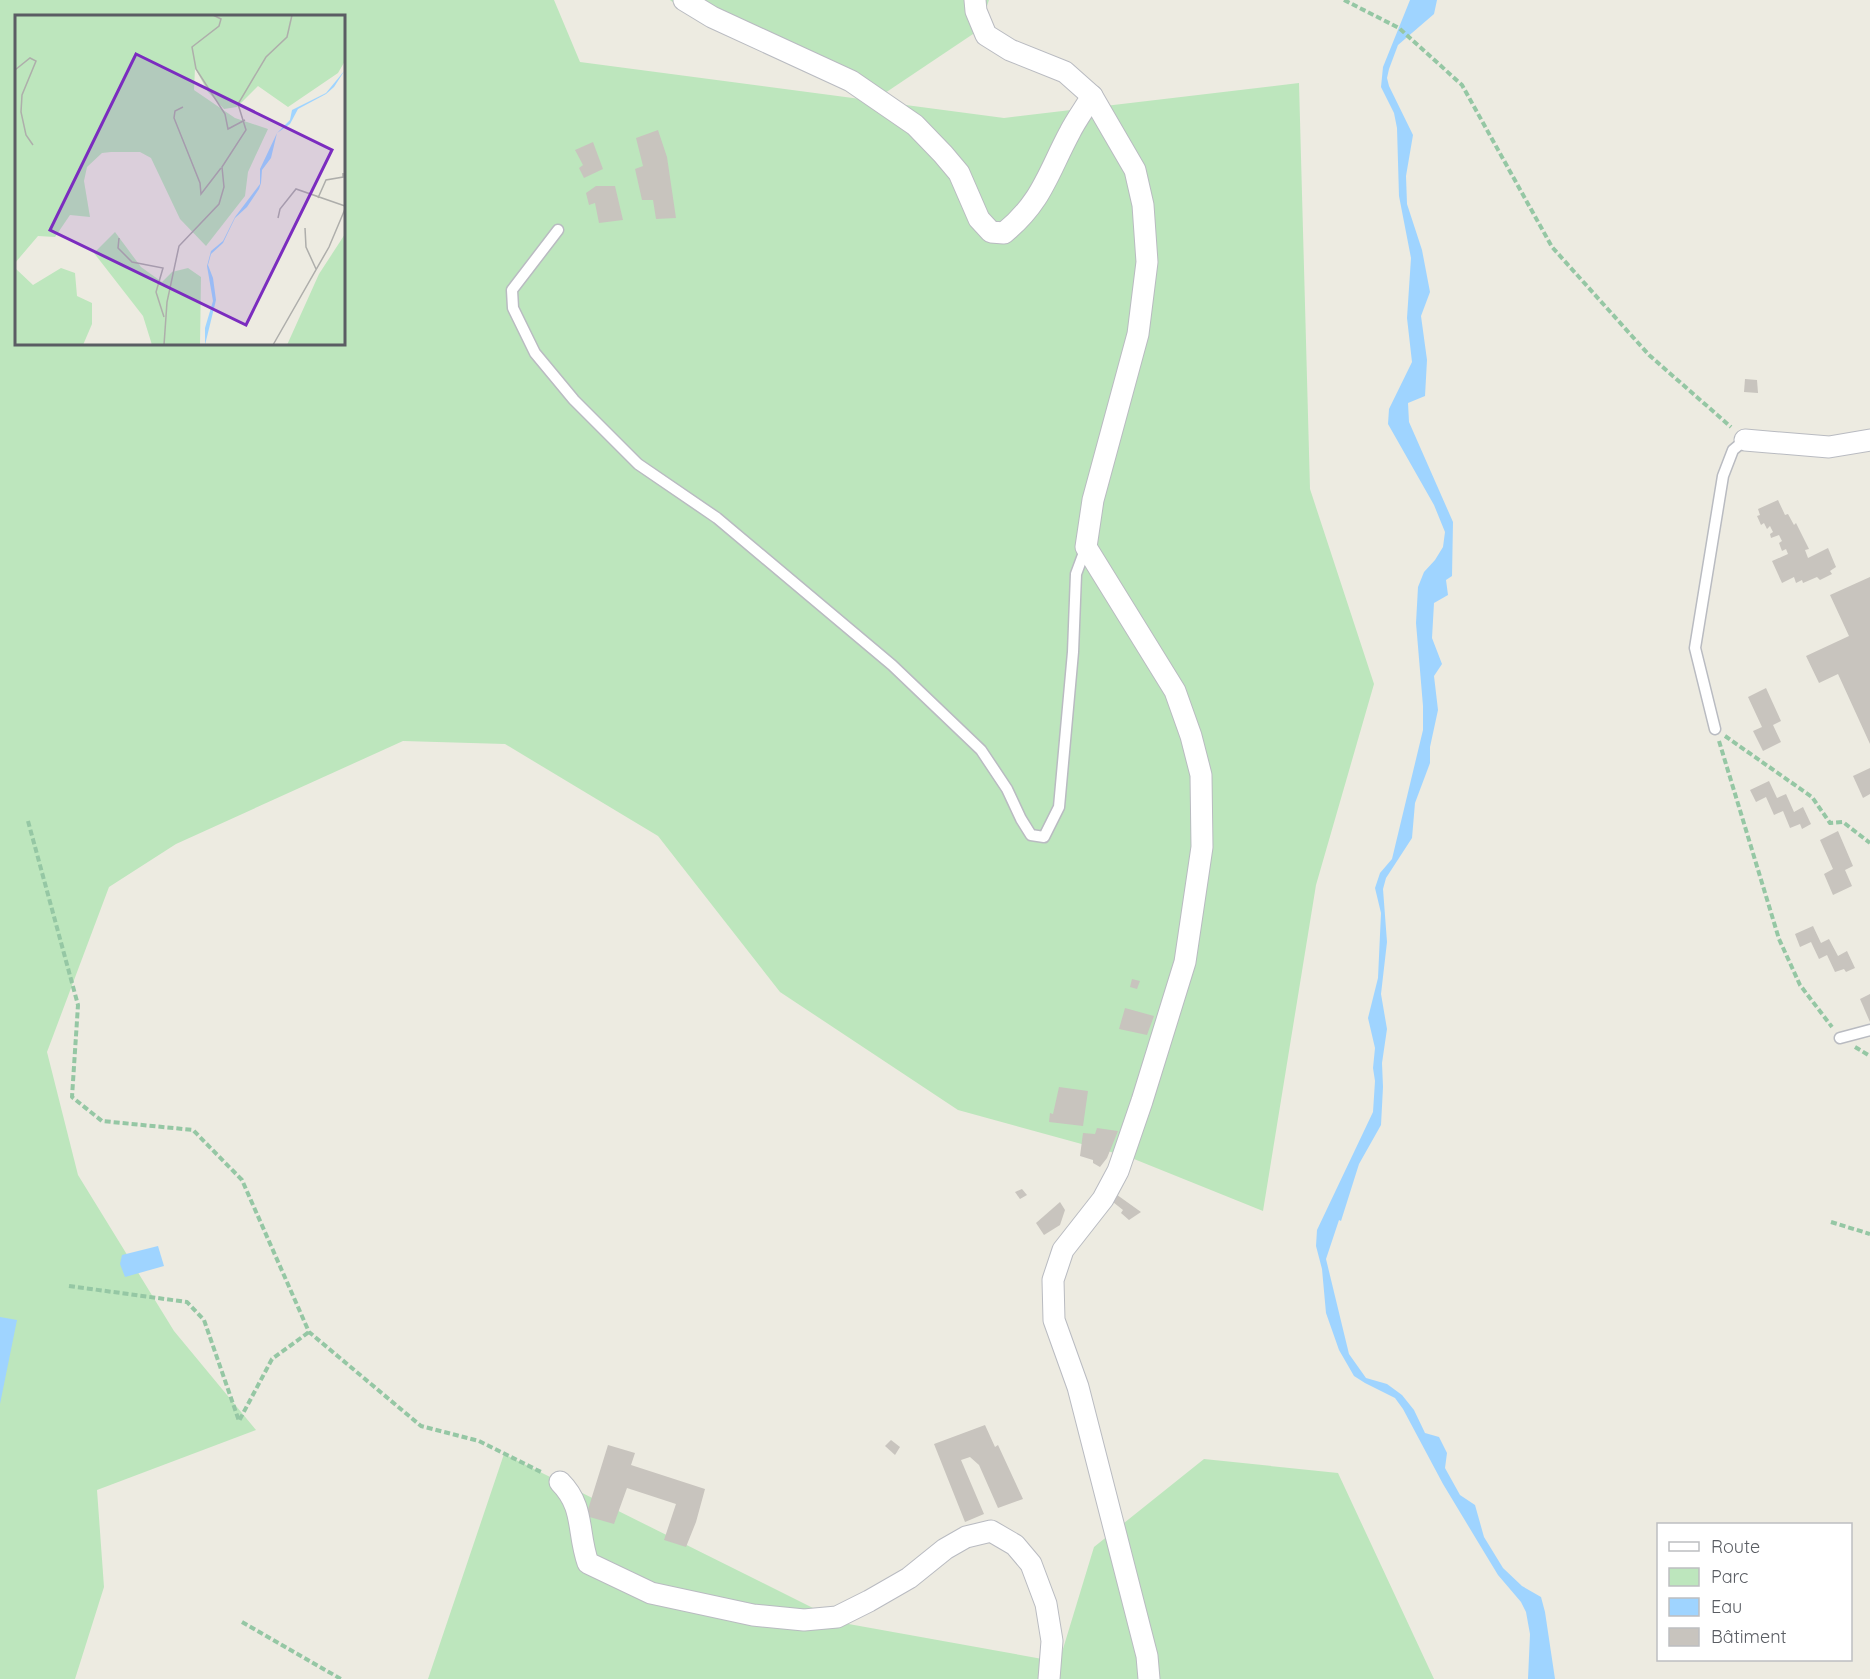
<svg xmlns="http://www.w3.org/2000/svg" width="1870" height="1679" viewBox="0 0 1870 1679" font-family="Quicksand,sans-serif">
  <rect width="100%" height="100%" fill="#edebe1"/>
  <!-- green -->
  <g fill="#bde6bd" fill-rule="evenodd">
    <path d="M0 0H554L580 62 1004 118 1299 83 1310 489 1374 684 1316 885 1263 1211 1129 1157 958 1110 780 992 658 836 505 744 403 741 176 844 109 887 47 1052 78 1175 174 1331 256 1430 97 1490 104 1587 75 1679H0ZM16 16H344V344H16Z"/>
    <polygon points="670,0 989,0 979,30 885,93 699,22"/>
    <polygon points="504,1454 843,1623 1059,1662 1094,1547 1204,1459 1338,1473 1434,1679 428,1679"/>
  </g>
  <!-- water -->
  <g fill="#9fd4ff">
    <polygon points="1410,0 1437,0 1434,14 1398,45 1389,69 1387,78 1389,86 1413,135 1406,176 1407,204 1422,250 1430,292 1421,316 1427,360 1425,396 1408,403 1409,422 1453,522 1452,576 1446,580 1448,595 1434,603 1432,638 1442,664 1434,676 1438,710 1430,747 1430,763 1415,803 1412,838 1386,878 1383,889 1387,942 1381,994 1387,1029 1382,1063 1383,1087 1381,1125 1359,1164 1341,1221 1339,1220 1326,1259 1349,1354 1366,1378 1387,1384 1402,1395 1414,1410 1425,1433 1439,1437 1447,1453 1445,1468 1460,1495 1475,1505 1484,1537 1503,1568 1522,1586 1541,1597 1545,1612 1555,1679 1528,1679 1530,1634 1526,1612 1521,1602 1498,1575 1481,1547 1443,1484 1403,1409 1395,1398 1365,1383 1354,1376 1339,1350 1326,1313 1322,1269 1316,1246 1317,1230 1373,1112 1375,1081 1373,1068 1375,1048 1368,1018 1378,978 1381,913 1375,888 1380,873 1392,859 1423,730 1423,706 1416,623 1418,587 1424,572 1435,560 1443,547 1445,532 1434,505 1388,424 1389,409 1412,362 1407,318 1411,258 1399,196 1397,128 1394,113 1381,87 1383,67"/>
    <polygon points="158,1246 164,1266 125,1277 120,1264 122,1255"/>
    <polygon points="0,1317 17,1320 0,1404"/>
  </g>
  <!-- building -->
  <g fill="#c8c4be">
    <polygon points="658,130 667,157 676,218 656,219 653,200 642,200 635,169 643,166 636,138"/>
    <polygon points="593,142 603,169 584,178 579,168 583,165 575,150"/>
    <polygon points="596,186 615,186 623,220 599,223 595,203 589,205 586,193"/>
    <polygon points="1745,379 1757,380 1758,393 1744,392"/>
    <polygon points="1778,500 1785,515 1788,514 1794,525 1796,523 1809,549 1805,550 1808,558 1828,548 1836,567 1830,571 1832,574 1820,580 1817,577 1803,583 1802,580 1796,583 1794,577 1782,583 1772,561 1788,554 1786,549 1782,551 1779,543 1782,541 1779,535 1771,538 1770,534 1773,532 1770,526 1767,529 1764,523 1761,525 1757,516 1760,515 1758,509"/>
    <polygon points="1870,577 1870,744 1838,674 1819,683 1806,656 1849,636 1830,595"/>
    <polygon points="1766,688 1781,721 1773,725 1781,742 1763,751 1753,731 1762,727 1748,697"/>
    <polygon points="1870,768 1870,794 1863,798 1853,776"/>
    <polygon points="1769,781 1777,798 1786,794 1794,812 1803,807 1811,824 1802,829 1800,824 1790,828 1783,811 1774,815 1766,797 1756,802 1750,790"/>
    <polygon points="1838,831 1853,866 1845,870 1852,886 1833,895 1824,874 1833,869 1820,840"/>
    <polygon points="1813,926 1821,943 1829,939 1838,956 1847,951 1855,968 1846,972 1844,969 1835,972 1827,955 1819,959 1811,942 1800,947 1795,934"/>
    <polygon points="1132,979 1140,981 1137,989 1130,987"/>
    <polygon points="1870,994 1870,1022 1860,999"/>
    <polygon points="1125,1008 1154,1016 1147,1035 1119,1029"/>
    <polygon points="1059,1087 1088,1091 1083,1126 1049,1122 1050,1113 1053,1114"/>
    <polygon points="1097,1128 1118,1131 1107,1158 1100,1167 1093,1163 1093,1160 1080,1156 1083,1133 1095,1134"/>
    <polygon points="1022,1189 1027,1195 1020,1199 1015,1192"/>
    <polygon points="1113,1192 1141,1212 1129,1220 1121,1213 1123,1210 1108,1198"/>
    <polygon points="1060,1202 1065,1210 1060,1225 1044,1235 1036,1223"/>
    <polygon points="985,1425 995,1447 998,1445 1023,1499 998,1508 979,1465 970,1457 961,1460 984,1514 965,1522 934,1444"/>
    <polygon points="891,1440 900,1447 895,1455 885,1446"/>
    <polygon points="608,1445 635,1453 631,1465 705,1489 696,1522 686,1547 664,1540 676,1504 627,1488 614,1524 586,1516"/>
  </g>
  <g fill="none" stroke-linecap="round" stroke-linejoin="round">
    <defs>
      <g id="service">
        <polyline points="558,230 512,290 513,308 535,353 574,400 638,464 717,518 892,665 981,750 1007,789 1021,819 1031,835 1044,837 1059,807 1073,652 1076,574 1086,547"/>
        <polyline points="1715,729 1695,648 1723,476 1733,450 1745,440"/>
        <polyline points="1840,1038 1870,1030"/>
      </g>
      <g id="minor">
        <path d="M684 0 712 17 851 81 915 125 943 154 959 173 979 219 991 232 1004 233C1042 202 1048 173 1070 132 1076 120 1085 108 1092 96"/>
        <polyline points="975,0 976,11 986,35 1010,50 1065,72 1092,96 1135,170 1143,205 1147,262 1138,334 1093,500 1086,547 1175,691 1191,736 1201,775 1202,847 1185,962 1142,1101 1118,1171 1103,1199 1063,1250 1053,1280 1054,1320 1078,1387 1147,1656 1149,1679"/>
        <polyline points="1745,440 1829,447 1870,440"/>
        <path d="M560 1482C585 1507 577 1532 588 1563L651 1593 753 1615 804 1620 837 1617 869 1601 909 1578 945 1549 966 1537 991 1531 1015 1545 1031 1564 1046 1604 1052 1641 1049 1679"/>
      </g>
    </defs>
    <!-- service casing -->
    <use href="#service" stroke="#b9bbc1" stroke-width="13"/>
    <!-- minor casing -->
    <use href="#minor" stroke="#b9bbc1" stroke-width="23"/>
    <!-- path -->
    <g stroke="#95c7a4" stroke-width="4" stroke-dasharray="6 3" stroke-linecap="butt">
      <polyline points="1344,0 1399,28 1462,85 1552,247 1649,355 1731,427"/>
      <polyline points="1725,736 1812,797 1830,823 1843,822 1870,843"/>
      <polyline points="1719,741 1779,939 1800,985 1832,1027"/>
      <polyline points="28,821 78,1005 72,1097 102,1121 193,1130 242,1180 309,1332 421,1426 479,1441 543,1473"/>
      <polyline points="1855,1047 1870,1056"/>
      <polyline points="1831,1222 1870,1234"/>
      <polyline points="69,1286 187,1302 204,1320 239,1421 272,1359 309,1332"/>
      <polyline points="242,1622 341,1679"/>
    </g>
    <!-- service -->
    <use href="#service" stroke="#fff" stroke-width="10"/>
    <!-- minor -->
    <use href="#minor" stroke="#fff" stroke-width="21"/>
  </g>
  <!-- overview -->
  <g transform="translate(15 15)">
    <rect width="330" height="330" fill="#edebe1"/>
    <path d="M0 0H330V46L323 58 273 92 243 71 222 92 209 94 193 77 180 53 179 75 220 103 253 114 233 157 230 181 191 231 165 204 136 143 125 137H96L87 138 72 152 69 166 75 202 55 200 40 222 23 221 0 248ZM100 217 126 252 147 267 157 257 173 253 186 262 185 330H137L128 301 79 238ZM330 219V330H272L304 259ZM0 253 18 270 46 253 60 258 62 281 77 288V309L68 330H0Z" fill="#bde6bd"/>
    <path d="M330 55 319 72 311 79 283 94 275 109 262 118 256 143 247 155 246 168 244 174 232 192 220 203 208 228 196 239 193 250 198 263 201 285 190 330V313L198 286 192 251 196 236 208 226 220 202 245 169V154L262 118 275 105 277 95 311 78Z" fill="#9fd4ff"/>
    <path fill="none" stroke="#aeaeab" stroke-width="1.5" d="M198 0 206 4 204 11 177 32 181 54 210 99 213 114 230 105M0 55 15 43 21 46 7 80 6 97 11 120 18 130M168 92 160 96 159 103 185 168 186 179 206 153M303 183 311 165 328 162V158M263 203 265 194 281 174 330 191M290 213 291 232 301 254M104 223 103 233 117 247 148 253 141 277 149 302M149 330 152 287 164 231 204 189 209 172 207 152 231 115 223 89 251 42 272 22 277 0M258 330 314 232 330 194"/>
    <path fill="#7b2cbf" fill-opacity="0.15" stroke="#7b2cbf" stroke-width="3" d="M121 39 317 135 231 310 35 215Z"/>
    <rect width="330" height="330" fill="none" stroke="#5a5d63" stroke-width="3"/>
  </g>
  <!-- legend -->
  <rect x="1657" y="1523" width="195" height="138" fill="#ffffff" stroke="#bdbec1" stroke-width="1.5"/>
  <rect x="1669" y="1542" width="30" height="9" fill="#ffffff" stroke="#bdbec1" stroke-width="1.5"/>
  <text x="1711" y="1553" font-size="18" fill="#5a5d63">Route</text>
  <rect x="1669" y="1568" width="30" height="18" fill="#bde6bd" stroke="#bdbec1" stroke-width="1.5"/>
  <text x="1711" y="1583" font-size="18" fill="#5a5d63">Parc</text>
  <rect x="1669" y="1598" width="30" height="18" fill="#9fd4ff" stroke="#bdbec1" stroke-width="1.5"/>
  <text x="1711" y="1613" font-size="18" fill="#5a5d63">Eau</text>
  <rect x="1669" y="1628" width="30" height="18" fill="#c8c4be" stroke="#bdbec1" stroke-width="1.5"/>
  <text x="1711" y="1643" font-size="18" fill="#5a5d63">Bâtiment</text>
</svg>
